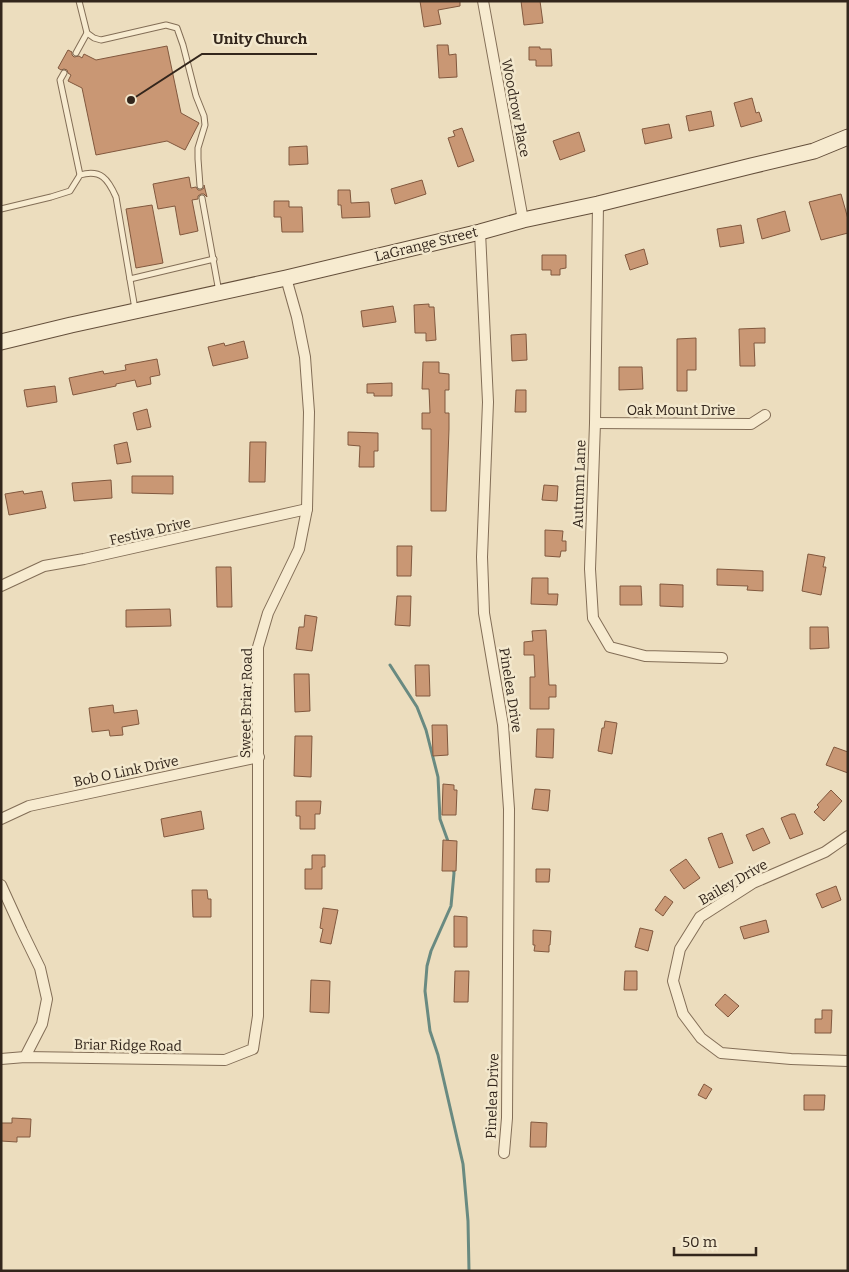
<svg xmlns="http://www.w3.org/2000/svg" width="849" height="1272" viewBox="0 0 849 1272" font-family="Bitter,serif">
  <rect width="100%" height="100%" fill="#ecddbe"/>
  <g fill="none" stroke-linecap="round" stroke-linejoin="round">
    <!-- stream -->
    <g stroke="#698a81" stroke-width="3">
      <polyline points="390,665 417,707 426,730 438,777 440,819 449,844"/>
      <polyline points="453,867 454,873 451,906 431,951 427,966 425,991 430,1031 438,1055 463,1164 468,1221 469,1271"/>
    </g>
  </g>
  <!-- building -->
  <g fill="#c99774" stroke="#81583e">
    <polygon points="420,1 460,1 460,6 438,10 441,24 424,27"/>
    <polygon points="521,1 540,1 543,23 524,25"/>
    <polygon points="437,45 448,45 449,55 456,54 457,77 439,78"/>
    <polygon points="167,46 181,113 199,123 185,150 167,141 96,155 82,88 68,81 71,75 68,73 67,70 64,69 61,70 58,68 68,50 72,52 72,55 74,57 79,56 82,58 84,54 96,60"/>
    <polygon points="529,47 540,47 540,49 551,49 552,66 536,66 536,60 529,60"/>
    <polygon points="752,98 756,113 759,112 762,121 741,127 734,103"/>
    <polygon points="711,111 714,126 689,131 686,116"/>
    <polygon points="669,124 672,138 645,144 642,129"/>
    <polygon points="462,128 474,161 458,167 448,138 455,136 453,131"/>
    <polygon points="579,132 585,151 560,160 553,141"/>
    <polygon points="307,146 308,164 289,165 289,147"/>
    <polygon points="189,177 191,188 196,187 198,190 201,190 204,188 204,185 207,197 204,194 201,194 198,196 198,199 192,200 198,231 180,235 175,206 158,209 153,184"/>
    <polygon points="422,180 426,194 395,204 391,189"/>
    <polygon points="338,190 350,190 351,203 369,202 370,217 342,218 341,205 338,205"/>
    <polygon points="841,194 848,219 848,233 821,240 809,202"/>
    <polygon points="274,201 289,201 289,207 302,207 303,232 282,232 281,217 274,217"/>
    <polygon points="152,205 163,263 136,268 126,209"/>
    <polygon points="785,211 790,231 762,239 757,219"/>
    <polygon points="741,225 744,243 720,247 717,229"/>
    <polygon points="644,249 648,264 630,270 625,255"/>
    <polygon points="542,255 566,255 566,268 560,269 560,275 551,275 551,270 542,270"/>
    <polygon points="429,304 429,307 434,307 436,340 426,341 426,333 415,333 414,305"/>
    <polygon points="393,306 396,322 363,327 361,311"/>
    <polygon points="765,328 765,343 754,343 755,366 740,366 739,329"/>
    <polygon points="526,334 527,360 512,361 511,335"/>
    <polygon points="696,338 696,370 687,370 687,391 677,391 677,339"/>
    <polygon points="244,341 248,358 213,366 208,347 224,343 225,346"/>
    <polygon points="157,359 160,375 150,377 151,384 137,387 135,380 116,384 116,386 73,395 69,378 103,371 104,374 126,370 125,365"/>
    <polygon points="423,362 439,362 439,373 449,374 449,390 445,390 445,413 449,413 449,429 446,511 431,511 431,429 422,429 422,413 430,413 429,389 422,389"/>
    <polygon points="619,367 642,367 643,389 619,390"/>
    <polygon points="392,383 392,396 374,396 374,393 367,393 367,384"/>
    <polygon points="55,386 57,402 27,407 24,390"/>
    <polygon points="516,390 526,390 526,412 515,412"/>
    <polygon points="147,409 151,427 137,430 133,413"/>
    <polygon points="348,432 378,433 378,451 374,451 374,467 359,467 360,446 348,445"/>
    <polygon points="127,442 131,462 117,464 114,445"/>
    <polygon points="250,442 266,442 265,482 249,482"/>
    <polygon points="132,476 173,476 173,494 132,493"/>
    <polygon points="111,480 112,498 74,501 72,483"/>
    <polygon points="544,485 558,486 557,501 542,500"/>
    <polygon points="23,491 24,494 42,491 46,508 9,515 5,494"/>
    <polygon points="545,530 563,531 562,541 566,541 566,551 561,551 560,557 545,556"/>
    <polygon points="397,546 412,546 411,576 397,576"/>
    <polygon points="808,554 825,557 823,567 826,567 821,595 802,591"/>
    <polygon points="216,567 231,567 232,607 217,607"/>
    <polygon points="717,569 763,571 763,591 747,590 748,586 717,585"/>
    <polygon points="532,578 548,578 548,594 558,594 557,605 531,604"/>
    <polygon points="660,584 683,585 683,607 660,606"/>
    <polygon points="620,586 641,586 642,605 620,605"/>
    <polygon points="397,596 411,596 410,626 395,625"/>
    <polygon points="170,609 171,626 126,627 126,610"/>
    <polygon points="305,615 317,617 312,651 296,649 299,627 304,627"/>
    <polygon points="810,627 828,627 829,648 810,649"/>
    <polygon points="546,630 549,685 556,685 556,697 549,697 549,709 530,709 530,677 535,677 534,655 524,655 524,642 533,641 532,631"/>
    <polygon points="415,665 429,665 430,696 416,696"/>
    <polygon points="294,674 309,674 310,711 295,712"/>
    <polygon points="113,705 114,713 137,710 139,724 122,727 123,735 110,736 109,730 92,732 89,708"/>
    <polygon points="605,721 617,723 612,754 598,751 602,728 604,728"/>
    <polygon points="432,725 447,725 448,755 433,756"/>
    <polygon points="537,729 554,729 553,758 536,757"/>
    <polygon points="295,736 312,736 311,777 294,776"/>
    <polygon points="834,747 848,752 848,773 826,765"/>
    <polygon points="443,784 454,785 454,790 457,790 456,815 442,815"/>
    <polygon points="535,789 550,790 548,811 532,809"/>
    <polygon points="831,790 842,801 824,821 814,812 819,807 817,805"/>
    <polygon points="296,801 321,801 320,814 315,814 315,829 300,829 300,816 296,816"/>
    <polygon points="201,811 204,829 164,837 161,819"/>
    <polygon points="791,814 795,814 803,834 790,839 781,818"/>
    <polygon points="763,828 770,843 753,851 746,835"/>
    <polygon points="722,833 733,863 719,868 708,838"/>
    <polygon points="443,840 457,841 456,871 442,871"/>
    <polygon points="312,855 325,855 325,867 322,867 322,889 305,889 305,869 312,869"/>
    <polygon points="686,859 700,878 684,889 670,870"/>
    <polygon points="536,869 550,869 549,882 536,882"/>
    <polygon points="836,886 841,900 822,908 816,894"/>
    <polygon points="192,890 207,890 208,899 211,899 211,917 193,917"/>
    <polygon points="665,896 673,902 663,916 655,910"/>
    <polygon points="323,908 338,910 331,944 320,942 323,929 320,928"/>
    <polygon points="454,916 467,917 467,947 454,947"/>
    <polygon points="766,920 769,932 744,939 740,927"/>
    <polygon points="640,928 653,931 648,951 635,947"/>
    <polygon points="533,930 551,931 550,945 549,945 549,952 534,951 535,945 533,945"/>
    <polygon points="455,971 469,971 468,1002 454,1002"/>
    <polygon points="625,971 637,971 637,990 624,990"/>
    <polygon points="311,980 330,981 329,1013 310,1012"/>
    <polygon points="725,994 739,1006 728,1017 715,1005"/>
    <polygon points="822,1010 832,1010 831,1033 815,1033 815,1019 822,1019"/>
    <polygon points="704,1084 712,1089 706,1099 698,1095"/>
    <polygon points="804,1095 825,1095 824,1110 804,1110"/>
    <polygon points="12,1118 31,1119 30,1137 17,1137 17,1142 1,1141 1,1123 12,1123"/>
    <polygon points="531,1122 547,1123 546,1147 530,1147"/>
  </g>
  <g fill="none" stroke-linecap="round" stroke-linejoin="round">
    <defs>
      <g id="lane">
        <polyline points="79,1 87,33 94,38 101,40 166,25 177,28 183,45 196,96 204,116 205,125 198,148 198,159 200,186"/>
        <polyline points="76,53 87,33"/>
        <polyline points="64,73 60,80 80,175"/>
        <polyline points="202,198 219,292"/>
        <path d="M1 209 51 197 70 191 80 175C101 169 108 179 116 197L135 309"/>
        <polyline points="130,279 214,259"/>
      </g>
      <g id="street">
        <polyline points="483,1 523,220"/>
        <polyline points="598,204 595,423 590,569 593,618 610,647 645,656 722,658"/>
        <polyline points="480,232 488,402 482,557 484,613 503,725 509,809 507,1118 504,1153"/>
        <polyline points="595,423 751,424 765,415"/>
        <polyline points="1,586 44,566 84,559 307,509"/>
        <polyline points="1,819 29,806 259,757"/>
        <polyline points="848,836 825,852 753,883 700,917 680,949 673,981 683,1014 701,1038 721,1053 791,1059 848,1061"/>
        <polyline points="1,885 22,931 40,968 47,999 42,1024 25,1057"/>
        <polyline points="1,1059 25,1057 225,1060 253,1049 258,1016 258,647 268,613 299,549 307,509 309,412 305,357 297,317 286,278"/>
      </g>
      <polyline id="secondary" points="1,342 71,325 286,278 480,232 523,220 598,204 751,166 814,151 848,137"/>
    </defs>
    <!-- lane casing -->
    <use href="#lane" stroke="#836e57" stroke-width="7"/>
    <!-- street casing -->
    <use href="#street" stroke="#836e57" stroke-width="12"/>
    <!-- secondary casing -->
    <use href="#secondary" stroke="#644f3b" stroke-width="17"/>
    <!-- lane -->
    <use href="#lane" stroke="#f7ebd0" stroke-width="5"/>
    <!-- street -->
    <use href="#street" stroke="#f7ebd0" stroke-width="10"/>
    <!-- secondary -->
    <use href="#secondary" stroke="#f7ebd0" stroke-width="15"/>
  </g>
  <g text-anchor="middle" stroke-width="5" stroke-linejoin="round" paint-order="stroke">
    <!-- street labels -->
    <g font-size="14" fill="#33261c" stroke="#f3e8cd">
      <text transform="translate(516 108) rotate(79)" y="5">Woodrow Place</text>
      <text transform="translate(426 244) rotate(-14)" y="5">LaGrange Street</text>
      <text x="681" y="415">Oak Mount Drive</text>
      <text transform="translate(579 484) rotate(-88)" y="5">Autumn Lane</text>
      <text transform="translate(150 531) rotate(-13)" y="5">Festiva Drive</text>
      <text transform="translate(511 690) rotate(81)" y="5">Pinelea Drive</text>
      <text transform="translate(246 703) rotate(-89)" y="5">Sweet Briar Road</text>
      <text transform="translate(126 771) rotate(-12)" y="5">Bob O Link Drive</text>
      <text transform="translate(733 882) rotate(-30)" y="5">Bailey Drive</text>
      <text transform="translate(128 1045) rotate(1)" y="5">Briar Ridge Road</text>
      <text transform="translate(492 1096) rotate(-88)" y="5">Pinelea Drive</text>
    </g>
  </g>
  <!-- callouts -->
  <path fill="none" stroke="#33261c" stroke-width="2" d="M131 100L202 54H317"/>
  <circle fill="#33261c" stroke="#f3e8cd" stroke-width="2" cx="131" cy="100" r="5"/>
  <g font-size="15" text-anchor="middle" font-weight="bold" fill="#33261c" stroke="#f3e8cd" stroke-width="5" stroke-linejoin="round" paint-order="stroke">
    <text x="260" y="44">Unity Church</text>
  </g>
  <!-- border -->
  <rect width="849" height="1272" fill="none" stroke="#33261c" stroke-width="5"/>
  <!-- scale -->
  <path d="M674 1247v8h82v-8" fill="none" stroke="#33261c" stroke-width="2.5"/>
  <text x="682" y="1247" font-size="15" fill="#33261c" stroke="#f3e8cd" stroke-width="4" paint-order="stroke">50 m</text>
</svg>
